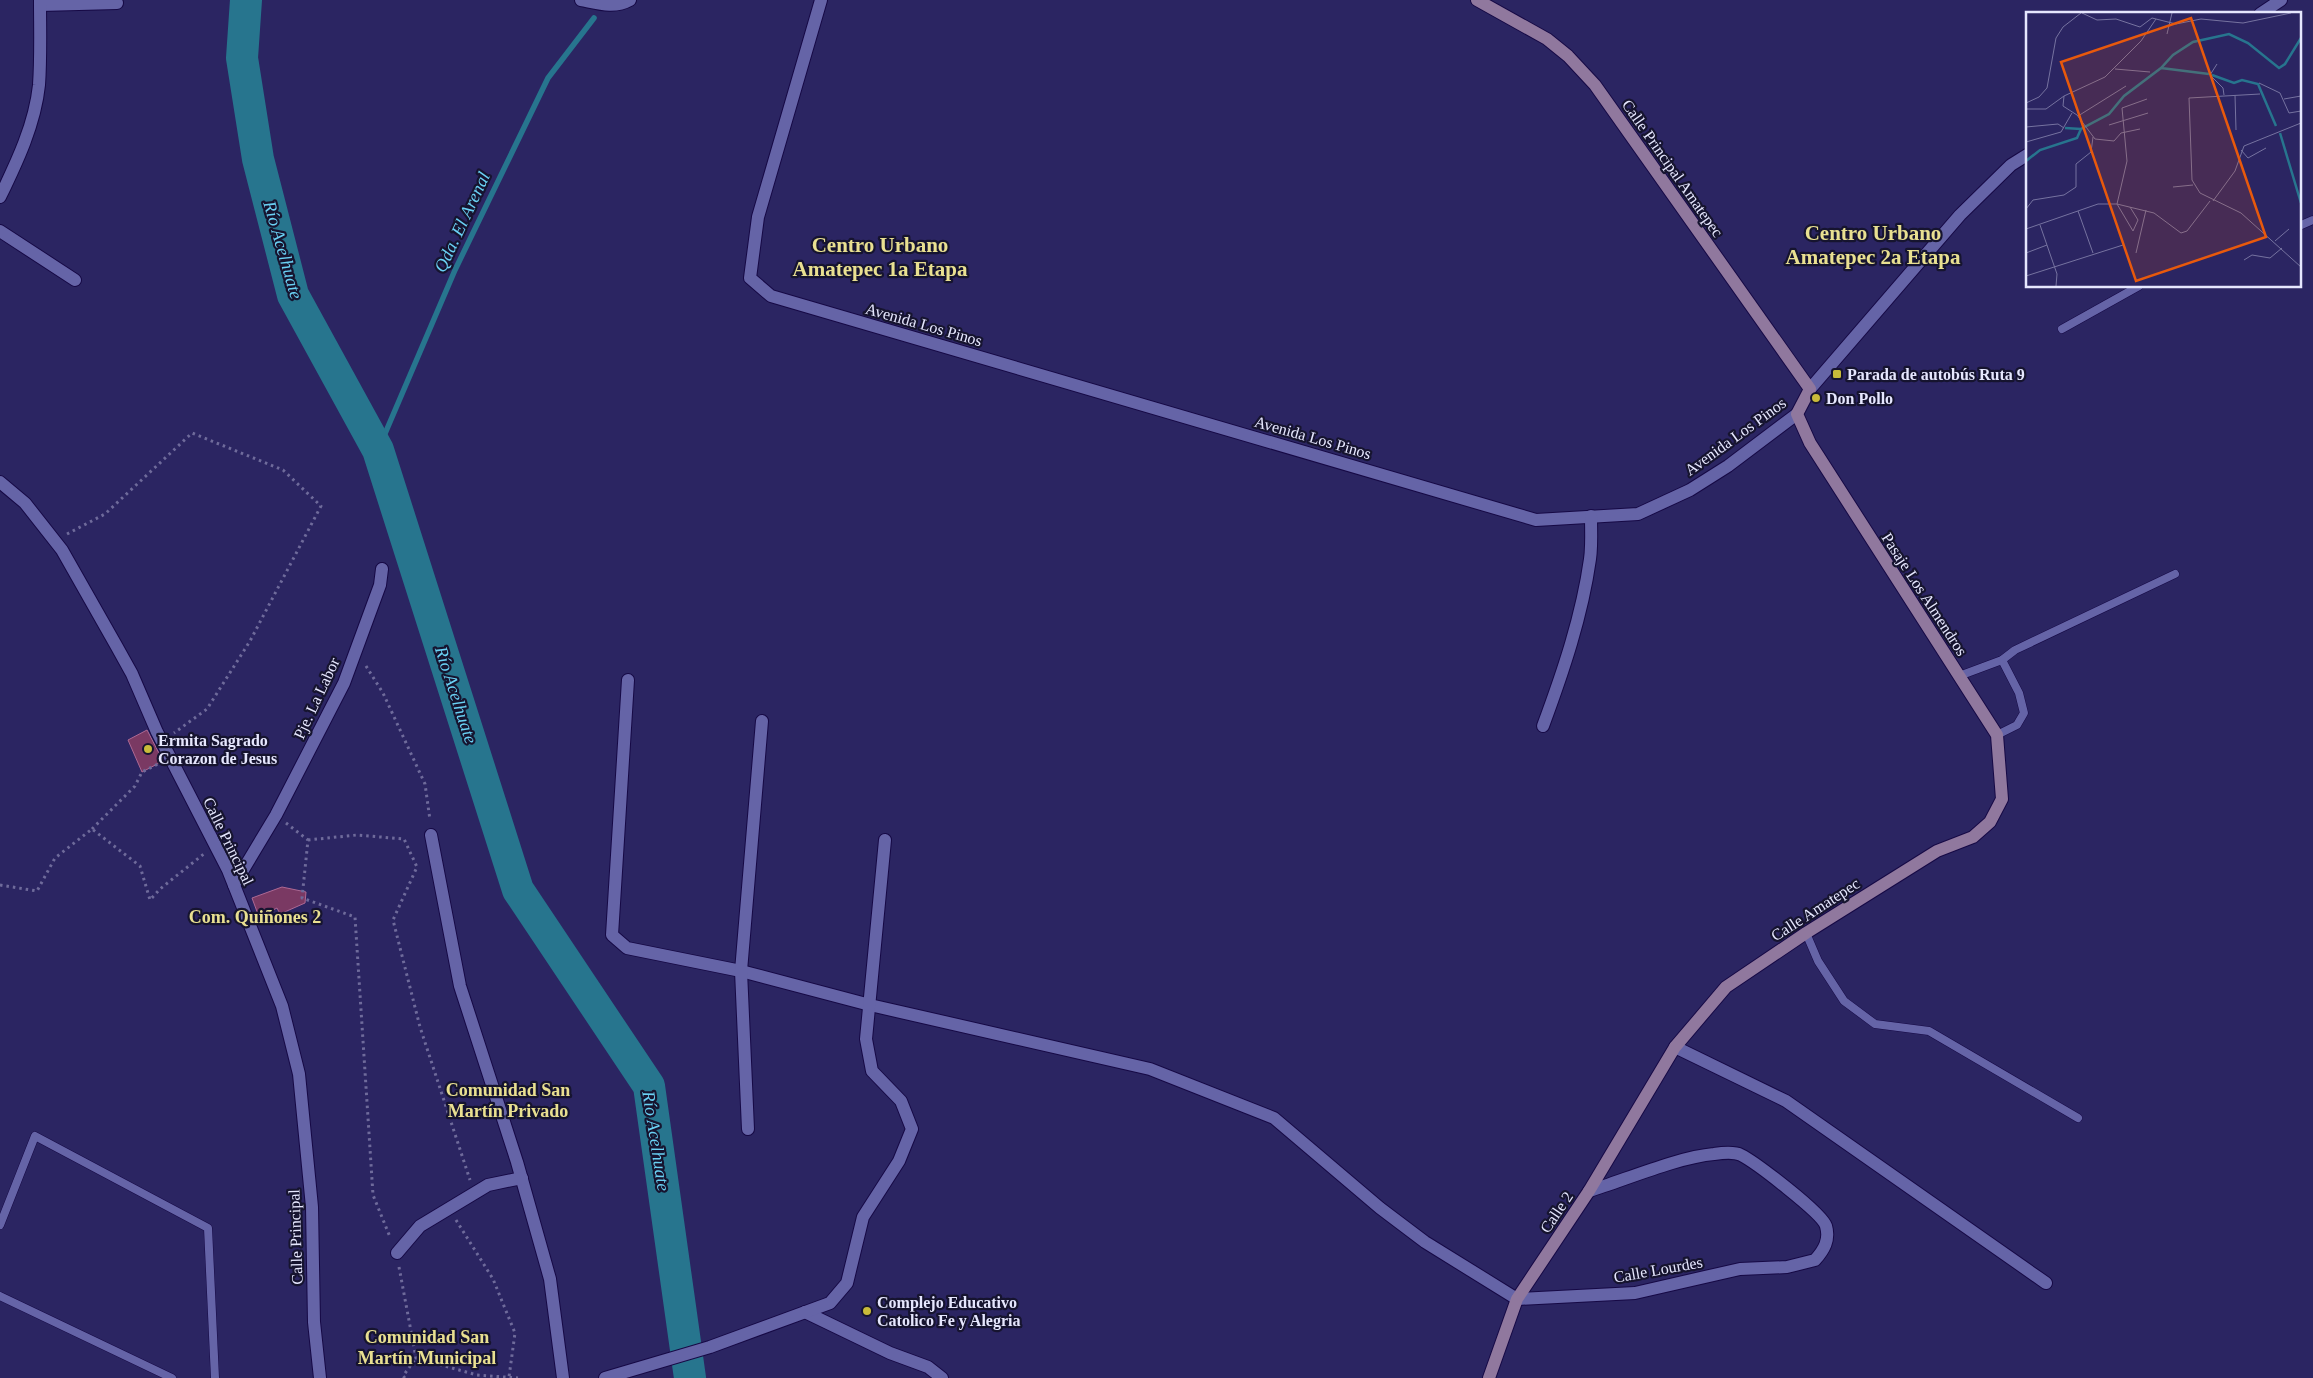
<svg xmlns="http://www.w3.org/2000/svg" width="2313" height="1378" viewBox="0 0 2313 1378" font-family="'Times New Roman',serif">
  <rect width="100%" height="100%" fill="#2b2562"/>
  <g fill="none" stroke-linecap="round" stroke-linejoin="round">
    <!-- stream -->
    <polyline stroke="#27758e" stroke-width="5.5" points="378,450 455,270 548,78 594,18"/>
    <!-- river -->
    <polyline stroke="#27758e" stroke-width="32" points="246,0 242,58 258,159 293,295 378,450 518,890 649,1086 690,1378"/>
  </g>
  <!-- building -->
  <g fill="#7a3963" stroke="#ae6994">
    <polygon points="147,730 163,761 142,772 128,740"/>
    <polygon points="282,887 306,892 305,903 280,914 277,908 259,917 252,898"/>
  </g>
  <g fill="none" stroke-linecap="round" stroke-linejoin="round">
    <defs>
      <g id="lane">
        <polyline points="2299,226 2313,220"/>
        <polyline points="2062,329 2139,286"/>
        <polyline points="1959,676 2002,660 2015,650 2175,574"/>
        <polyline points="1997,735 2017,725 2024,713 2019,693 2002,660"/>
        <polyline points="1806,933 1818,961 1844,1001 1875,1024 1929,1031 2078,1118"/>
        <polyline points="0,1225 35,1136 208,1228 215,1378"/>
        <polyline points="0,1296 172,1378"/>
      </g>
      <g id="street">
        <path d="M581 0C597 3 614 9 630 0"/>
        <polyline points="821,0 758,217 750,278 771,296 1536,520 1638,514 1690,490 1728,466 1797,414"/>
        <polyline points="40,5 117,3"/>
        <polyline points="2260,14 2281,0"/>
        <path d="M0 197C17 162 35 124 39 85 41 57 40 28 40 0"/>
        <polyline points="0,231 75,280"/>
        <polyline points="1810,389 1960,215 2011,165 2027,155"/>
        <polyline points="0,482 25,503 62,550 117,647 132,674 157,732 228,870 282,1006 299,1074 312,1207 314,1322 320,1378"/>
        <path d="M628 680 612 935 627 948 741 971 870 1005 1150 1069 1274 1118 1380 1208 1425 1242 1517 1299 1635 1293 1740 1269 1787 1267 1815 1260C1824 1250 1830 1240 1826 1226 1822 1213 1755 1162 1741 1155 1735 1152 1721 1153 1714 1154 1678 1157 1625 1180 1589 1191"/>
        <path d="M1543 726C1563 672 1582 616 1590 559 1592 545 1591 530 1591 516"/>
        <polyline points="431,835 460,986 517,1162 550,1279 563,1378"/>
        <polyline points="234,885 276,815 344,683 380,585 382,569"/>
        <polyline points="1675,1047 1786,1101 2046,1283"/>
        <polyline points="748,1129 741,971 762,721"/>
        <polyline points="397,1253 420,1226 488,1185 522,1178"/>
        <polyline points="805,1312 890,1353 928,1367 942,1378"/>
        <polyline points="605,1378 710,1347 830,1303 847,1283 863,1217 899,1161 912,1129 901,1101 872,1071 866,1039 885,840"/>
      </g>
      <polyline id="secondary" points="1477,0 1547,39 1568,56 1595,85 1810,389 1797,414 1810,443 1997,735 2002,799 1990,822 1973,837 1937,851 1806,933 1726,987 1675,1047 1589,1191 1517,1299 1489,1378"/>
    </defs>
    <!-- lane casing -->
    <use href="#lane" stroke="#160945" stroke-width="9"/>
    <!-- street casing -->
    <use href="#street" stroke="#160945" stroke-width="14"/>
    <!-- secondary casing -->
    <use href="#secondary" stroke="#160945" stroke-width="14"/>
    <!-- path -->
    <g stroke="#6f6b9b" stroke-width="3" stroke-dasharray="2.5 4" stroke-linecap="butt">
      <polyline points="67,534 105,514 192,433 283,470 321,506 250,641 207,709 174,733"/>
      <polyline points="366,666 383,693 425,784 430,820"/>
      <polyline points="286,823 308,840 302,898 355,917 373,1195 390,1237"/>
      <polyline points="92,829 135,786 142,772 158,764"/>
      <polyline points="308,840 357,835 404,839 417,867 393,920 420,1027 470,1180"/>
      <polyline points="0,885 37,891 55,858 92,829 140,866 150,900 160,889 205,853"/>
      <polyline points="456,1220 493,1279 515,1333 509,1377"/>
      <polyline points="399,1267 416,1358 477,1375 518,1378"/>
      <polyline points="405,1378 403,1376 416,1358"/>
    </g>
    <!-- lane -->
    <use href="#lane" stroke="#6564a7" stroke-width="8"/>
    <!-- street -->
    <use href="#street" stroke="#6564a7" stroke-width="12"/>
    <!-- secondary -->
    <use href="#secondary" stroke="#90789e" stroke-width="12"/>
  </g>
  <!-- markers -->
  <g fill="#c9bb3a" stroke="#16142f" stroke-width="2">
    <rect x="1832" y="369" width="10" height="10" rx="2.5"/>
    <circle cx="1816" cy="398" r="5"/>
    <circle cx="148" cy="749" r="5"/>
    <circle cx="867" cy="1311" r="5"/>
  </g>
  <g text-anchor="middle" stroke-width="4.5" stroke-linejoin="round" paint-order="stroke">
    <!-- street labels -->
    <g font-size="16" fill="#e6e7fe" stroke="#16142f">
      <text transform="translate(1673 168) rotate(55)" y="6">Calle Principal Amatepec</text>
      <text transform="translate(924 324) rotate(16)" y="6">Avenida Los Pinos</text>
      <text transform="translate(1735 436) rotate(-36)" y="6">Avenida Los Pinos</text>
      <text transform="translate(1313 437) rotate(16)" y="6">Avenida Los Pinos</text>
      <text transform="translate(1925 594) rotate(57)" y="6">Pasaje Los Almendros</text>
      <text transform="translate(316 698) rotate(-65)" y="6">Pje. La Labor</text>
      <text transform="translate(229 841) rotate(64)" y="6">Calle Principal</text>
      <text transform="translate(1815 909) rotate(-33)" y="6">Calle Amatepec</text>
      <text transform="translate(1556 1212) rotate(-56)" y="6">Calle 2</text>
      <text transform="translate(295 1237) rotate(-92)" y="6">Calle Principal</text>
      <text transform="translate(1658 1269) rotate(-10)" y="6">Calle Lourdes</text>
    </g>
    <!-- poi labels -->
    <g font-size="16" font-weight="bold" fill="#e6e7fe" stroke="#16142f" text-anchor="start">
      <text x="1847" y="380">Parada de autobús Ruta 9</text>
      <text x="1826" y="404">Don Pollo</text>
      <text x="158" y="746">Ermita Sagrado<tspan x="158" dy="18">Corazon de Jesus</tspan></text>
      <text x="877" y="1308">Complejo Educativo<tspan x="877" dy="18">Catolico Fe y Alegria</tspan></text>
    </g>
    <!-- water labels -->
    <g font-size="18" font-style="italic" fill="#6ad1f4" stroke="#16142f">
      <text transform="translate(462 222) rotate(-65)" y="6">Qda. El Arenal</text>
      <text transform="translate(283 250) rotate(74)" y="6">Río Acelhuate</text>
      <text transform="translate(456 695) rotate(72)" y="6">Río Acelhuate</text>
      <text transform="translate(656 1141) rotate(81)" y="6">Río Acelhuate</text>
    </g>
    <!-- neighbourhood labels -->
    <g font-size="18" font-weight="bold" fill="#e9e091" stroke="#16142f">
      <text x="255" y="923">Com. Quiñones 2</text>
      <text x="508" y="1096">Comunidad San<tspan x="508" dy="21">Martín Privado</tspan></text>
      <text x="427" y="1343">Comunidad San<tspan x="427" dy="21">Martín Municipal</tspan></text>
    </g>
    <!-- district labels -->
    <g font-size="21" font-weight="bold" fill="#e9e091" stroke="#16142f">
      <text x="1873" y="240">Centro Urbano<tspan x="1873" dy="24">Amatepec 2a Etapa</tspan></text>
      <text x="880" y="252">Centro Urbano<tspan x="880" dy="24">Amatepec 1a Etapa</tspan></text>
    </g>
  </g>
  <!-- overview -->
  <g transform="translate(2026 12)">
    <rect width="275" height="275" fill="#2b2562"/>
    <path fill="none" stroke="#27758e" stroke-width="2.5" d="M135 56 183 62M186 63 208 71 216 68 232 72 250 114M39 116 55 117M254 121 275 191M0 149 14 138 51 126 55 117 83 102 98 84 135 56 147 43 167 30 203 22 222 31 253 56 259 52 275 26"/>
    <path fill="none" stroke="#7673a0" stroke-width="1" d="M56 1 71 8 90 7 114 15 126 6 150 12 175 7 217 11 265 1M141 22 146 1M191 52 184 63 197 76 198 83M89 57 124 60M233 71 254 81 263 101 275 99M234 82 163 86 166 168 174 181 215 201 275 255M209 83 210 118M38 84 37 94 51 103 69 127 88 129 95 121 114 117M258 87 275 84M0 91 13 85 21 76 30 26 37 15 55 1M0 97H20L38 84 79 65 115 29 130 7M52 104 100 74M83 113 122 101M0 115 32 112 38 116M0 130 35 120 46 101M215 138 222 146 240 136M147 175 167 173M187 189 209 159 218 134 275 111M91 192 101 149 96 96 121 87M91 192 107 219 112 208 104 195M0 197 7 188 38 183 50 175V152L65 140 67 125M52 199 67 241M14 213 31 262 30 274M0 217 72 192H91L128 201 155 221 161 219 184 189M249 229 263 217M0 241 21 233M110 241 120 198M218 248 226 243 244 246 256 236M0 264 97 233"/>
    <path fill="#e8590c" fill-opacity="0.15" stroke="#e8590c" stroke-width="2.5" d="M165 6 240 225 110 269 35 50Z"/>
    <rect width="275" height="275" fill="none" stroke="#e6e7fe" stroke-width="2.5"/>
  </g>
</svg>
